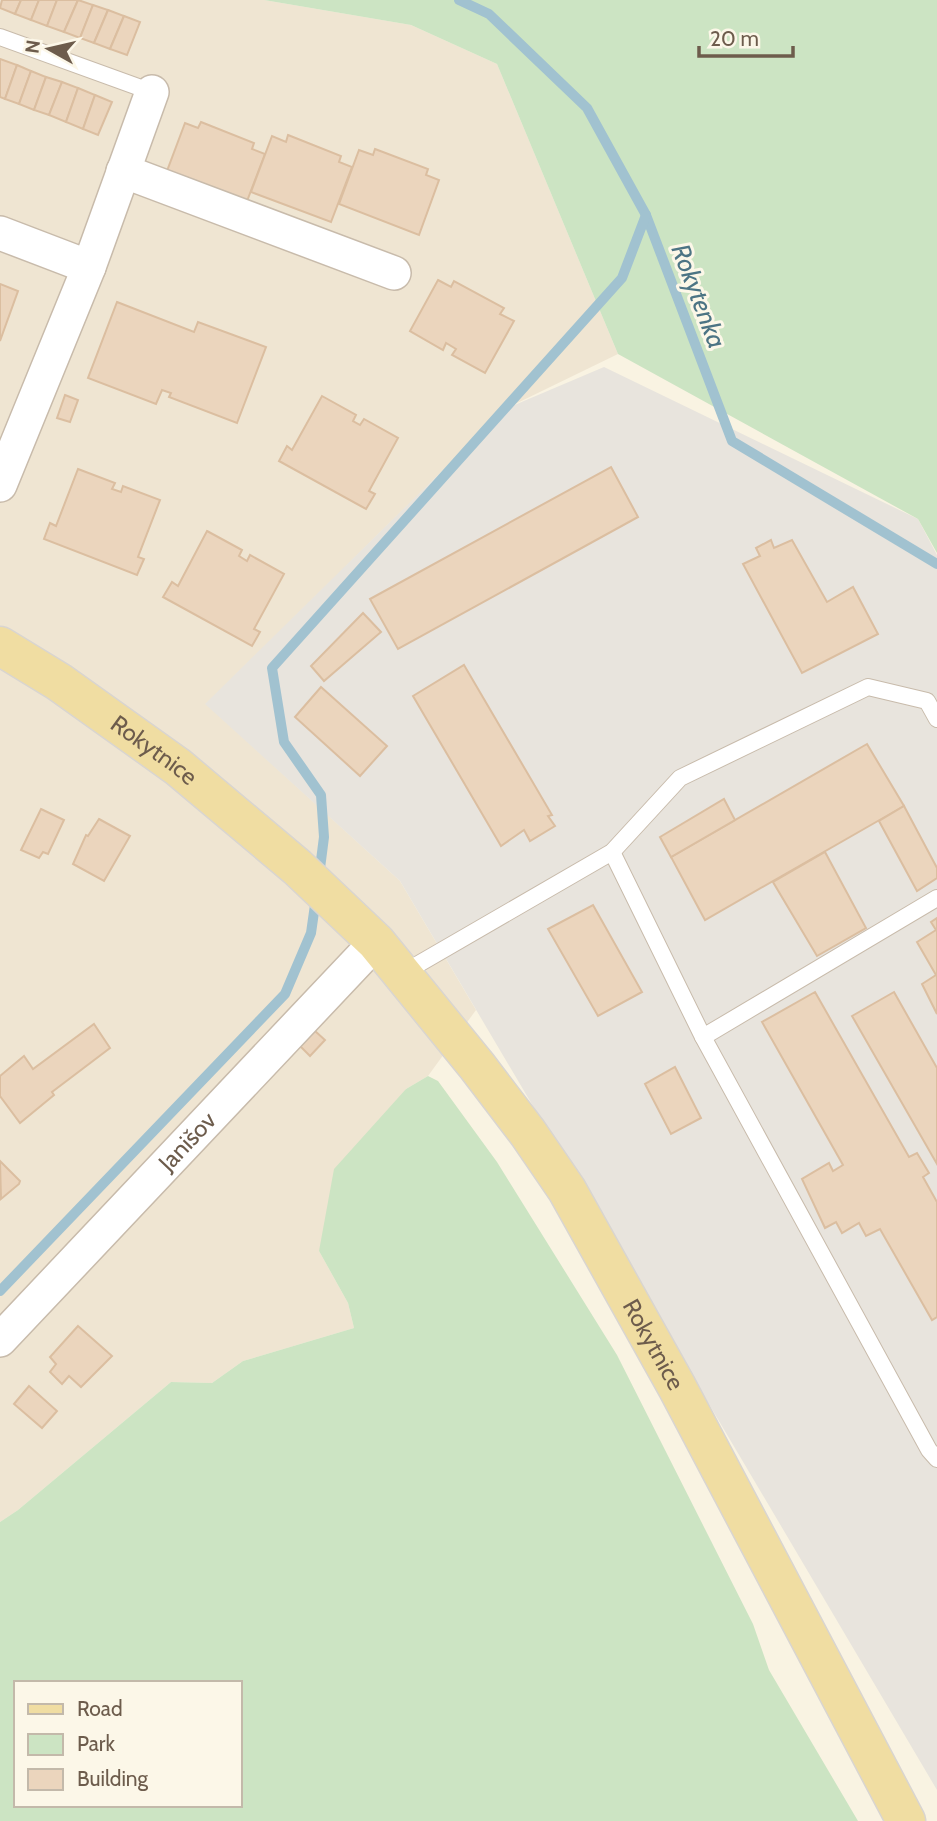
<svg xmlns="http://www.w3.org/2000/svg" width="937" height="1821" viewBox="0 0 937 1821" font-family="Cabin,sans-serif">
  <rect width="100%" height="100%" fill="#f9f3e2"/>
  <!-- residential -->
  <polygon fill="#efe5d2" points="0,0 264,0 411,25 497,64 618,354 505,409 206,704 400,881 476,1010 428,1076 406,1089 319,1251 348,1303 354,1328 243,1361 212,1383 171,1382 18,1510 0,1522"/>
  <!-- industrial -->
  <polygon fill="#e8e4dd" points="604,367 918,519 937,555 937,1790 400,881 205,704 505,409"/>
  <!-- green -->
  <g fill="#cce4c3" fill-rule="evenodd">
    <polygon points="264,0 937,0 937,553 918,519 618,354 497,64 411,25"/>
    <path d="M428 1076 438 1081 497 1162 617 1355 753 1624 769 1670 858 1821H0V1522L18 1510 171 1382 212 1383 243 1361 354 1328 348 1303 319 1251 334 1169 406 1089ZM16 1683H240V1805H16Z"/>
  </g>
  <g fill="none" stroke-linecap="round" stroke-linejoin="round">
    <!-- stream -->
    <g stroke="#a1c2d0" stroke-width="10">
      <polyline points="459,0 489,14 587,108 646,215 732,441 937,564"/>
      <polyline points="319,876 324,837 321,795 284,742 272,668 622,278 646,215"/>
      <polyline points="0,1291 285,994 311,933 316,898"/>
    </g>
  </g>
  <!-- building -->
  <g fill="#ebd5bd" stroke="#dbbea0" stroke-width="2">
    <polygon points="2,0 21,0 15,14 0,8"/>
    <polygon points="21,0 39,0 31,20 15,14"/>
    <polygon points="39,0 57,0 47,26 31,20"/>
    <polygon points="57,0 78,0 64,32 47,26"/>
    <polygon points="78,0 93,5 80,38 64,32"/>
    <polygon points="93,5 108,10 94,43 80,38"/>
    <polygon points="108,10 124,16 110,49 94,43"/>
    <polygon points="124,16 140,22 127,55 110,49"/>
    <polygon points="0,59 17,65 5,99 0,97"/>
    <polygon points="17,65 31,71 19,104 5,99"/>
    <polygon points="31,71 46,77 34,110 19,104"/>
    <polygon points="46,77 62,82 49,115 34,110"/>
    <polygon points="62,82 78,88 66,122 49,115"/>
    <polygon points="78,88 95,95 83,129 66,122"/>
    <polygon points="95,95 112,102 98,135 83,129"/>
    <polygon points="201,122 254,143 252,149 265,154 244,209 164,179 185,123 198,128"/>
    <polygon points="288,135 341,156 339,162 352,167 331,222 251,192 272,136 286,142"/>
    <polygon points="375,149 428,169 426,175 439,180 419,235 339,204 359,150 373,155"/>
    <polygon points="438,280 451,287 454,281 504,308 500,314 514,321 485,373 452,355 456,349 446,343 443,350 410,331"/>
    <polygon points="0,284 18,291 0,341"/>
    <polygon points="117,302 194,332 198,322 266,347 237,423 169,397 171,393 162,390 156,404 88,378"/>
    <polygon points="65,395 78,400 70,422 57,418"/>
    <polygon points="322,396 356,415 353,421 360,425 364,419 398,438 369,491 375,494 366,509 279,461 287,446 292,450"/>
    <polygon points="611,467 638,517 398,649 370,599"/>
    <polygon points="78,469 115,483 112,489 121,492 123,486 160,500 138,557 144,559 137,575 44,539 50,523 56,526"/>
    <polygon points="207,531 242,550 239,556 247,561 250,555 284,574 254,629 260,632 252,646 163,597 172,582 178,586"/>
    <polygon points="771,540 774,548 792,540 827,602 853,587 878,634 802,673 743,564 760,556 756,548"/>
    <polygon points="363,613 381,632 324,681 311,666"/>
    <polygon points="464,665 552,815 548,816 555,826 530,841 524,830 501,846 413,696"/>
    <polygon points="321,687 387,746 360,776 295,717"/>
    <polygon points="867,744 904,806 705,920 671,857"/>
    <polygon points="724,799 735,820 671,857 660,837"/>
    <polygon points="904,806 937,868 937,878 917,891 879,821"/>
    <polygon points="41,809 64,820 48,854 43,852 39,858 21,850"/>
    <polygon points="99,819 130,836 104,881 73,864 86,835 88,836"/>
    <polygon points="825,852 866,928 817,956 773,882"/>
    <polygon points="593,905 642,992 598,1016 548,929"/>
    <polygon points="937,918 937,1014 922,984 936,975 917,942 936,930 931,922"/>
    <polygon points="815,992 909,1157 917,1153 929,1173 923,1177 937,1202 937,1317 932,1320 880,1229 866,1236 859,1223 842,1233 836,1222 825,1228 802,1179 829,1163 833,1171 843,1165 762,1022"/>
    <polygon points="894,992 937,1068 937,1164 852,1016"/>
    <polygon points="94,1024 110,1048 52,1092 54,1095 20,1123 0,1096 0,1076 24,1056 33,1069"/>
    <polygon points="315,1031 325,1040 310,1056 300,1046"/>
    <polygon points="675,1067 701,1118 671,1134 645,1084"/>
    <polygon points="0,1161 20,1181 19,1184 1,1199"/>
    <polygon points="78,1326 112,1356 81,1387 69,1376 62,1384 50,1372 56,1364 50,1357"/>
    <polygon points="29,1386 57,1411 42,1428 14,1404"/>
  </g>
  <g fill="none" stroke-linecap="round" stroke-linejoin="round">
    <defs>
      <g id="service">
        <polyline points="0,37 152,92"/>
        <polyline points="612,852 703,1037 937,898"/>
        <polyline points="403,973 612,852 680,778 868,687 927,701 937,719"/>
        <polyline points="703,1037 929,1450 937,1459"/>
      </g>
      <g id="minor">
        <polyline points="123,171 394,273"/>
        <polyline points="0,233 89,267 0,485"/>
        <polyline points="89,267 152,92"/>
        <path id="s1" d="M0 1340 376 942"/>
      </g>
      <g id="primary">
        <path id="s2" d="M0 646 59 682 178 767 297 867 376 942 477 1066 528 1133 567 1190 677 1387 906 1821"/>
      </g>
    </defs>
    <!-- service casing -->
    <use href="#service" stroke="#c8bbab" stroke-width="18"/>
    <!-- minor casing -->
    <use href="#minor" stroke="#c8bbab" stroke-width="36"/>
    <!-- primary casing -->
    <use href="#primary" stroke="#d9d5d0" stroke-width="41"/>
    <!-- service -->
    <use href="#service" stroke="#fff" stroke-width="16"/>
    <!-- minor -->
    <use href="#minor" stroke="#fff" stroke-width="33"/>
    <!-- primary -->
    <use href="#primary" stroke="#f0dda2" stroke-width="38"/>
  </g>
  <g text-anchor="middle" stroke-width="6" stroke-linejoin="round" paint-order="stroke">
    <!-- street labels -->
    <g font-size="24" fill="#6d5c4c" stroke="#fcf7e8">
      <text dy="8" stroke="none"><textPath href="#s2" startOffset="186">Rokytnice</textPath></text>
      <text dy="8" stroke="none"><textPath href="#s1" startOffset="273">Janišov</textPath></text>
      <text dy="8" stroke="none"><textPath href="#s2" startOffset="970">Rokytnice</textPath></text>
    </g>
    <!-- water labels -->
    <g font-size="26" font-style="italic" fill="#4c7484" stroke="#fcf7e8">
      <text transform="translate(699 296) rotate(69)" y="9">Rokytenka</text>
    </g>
  </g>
  <!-- legend -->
  <rect x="14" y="1681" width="228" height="126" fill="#fcf7e8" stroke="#c3b9aa" stroke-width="2"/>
  <rect x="28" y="1704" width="35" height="10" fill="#f0dda2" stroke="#c3b9aa" stroke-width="2"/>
  <text x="77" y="1716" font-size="21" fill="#6d5c4c">Road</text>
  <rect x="28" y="1734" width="35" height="21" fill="#cce4c3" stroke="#c3b9aa" stroke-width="2"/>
  <text x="77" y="1751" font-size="21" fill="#6d5c4c">Park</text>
  <rect x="28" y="1769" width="35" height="21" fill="#ebd5bd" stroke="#c3b9aa" stroke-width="2"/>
  <text x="77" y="1786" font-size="21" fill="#6d5c4c">Building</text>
  <!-- north arrow -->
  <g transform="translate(49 49) rotate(278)" stroke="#fcf7e8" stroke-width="5" paint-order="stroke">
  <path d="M0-5L12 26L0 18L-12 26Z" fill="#6d5c4c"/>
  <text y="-10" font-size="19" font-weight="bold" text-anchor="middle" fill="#6d5c4c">N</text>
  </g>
  <!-- scale -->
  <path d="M699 46v10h94v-10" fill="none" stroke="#6d5c4c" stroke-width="3.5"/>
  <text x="710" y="46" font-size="21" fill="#6d5c4c" stroke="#fcf7e8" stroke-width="5" paint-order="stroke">20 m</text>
</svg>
